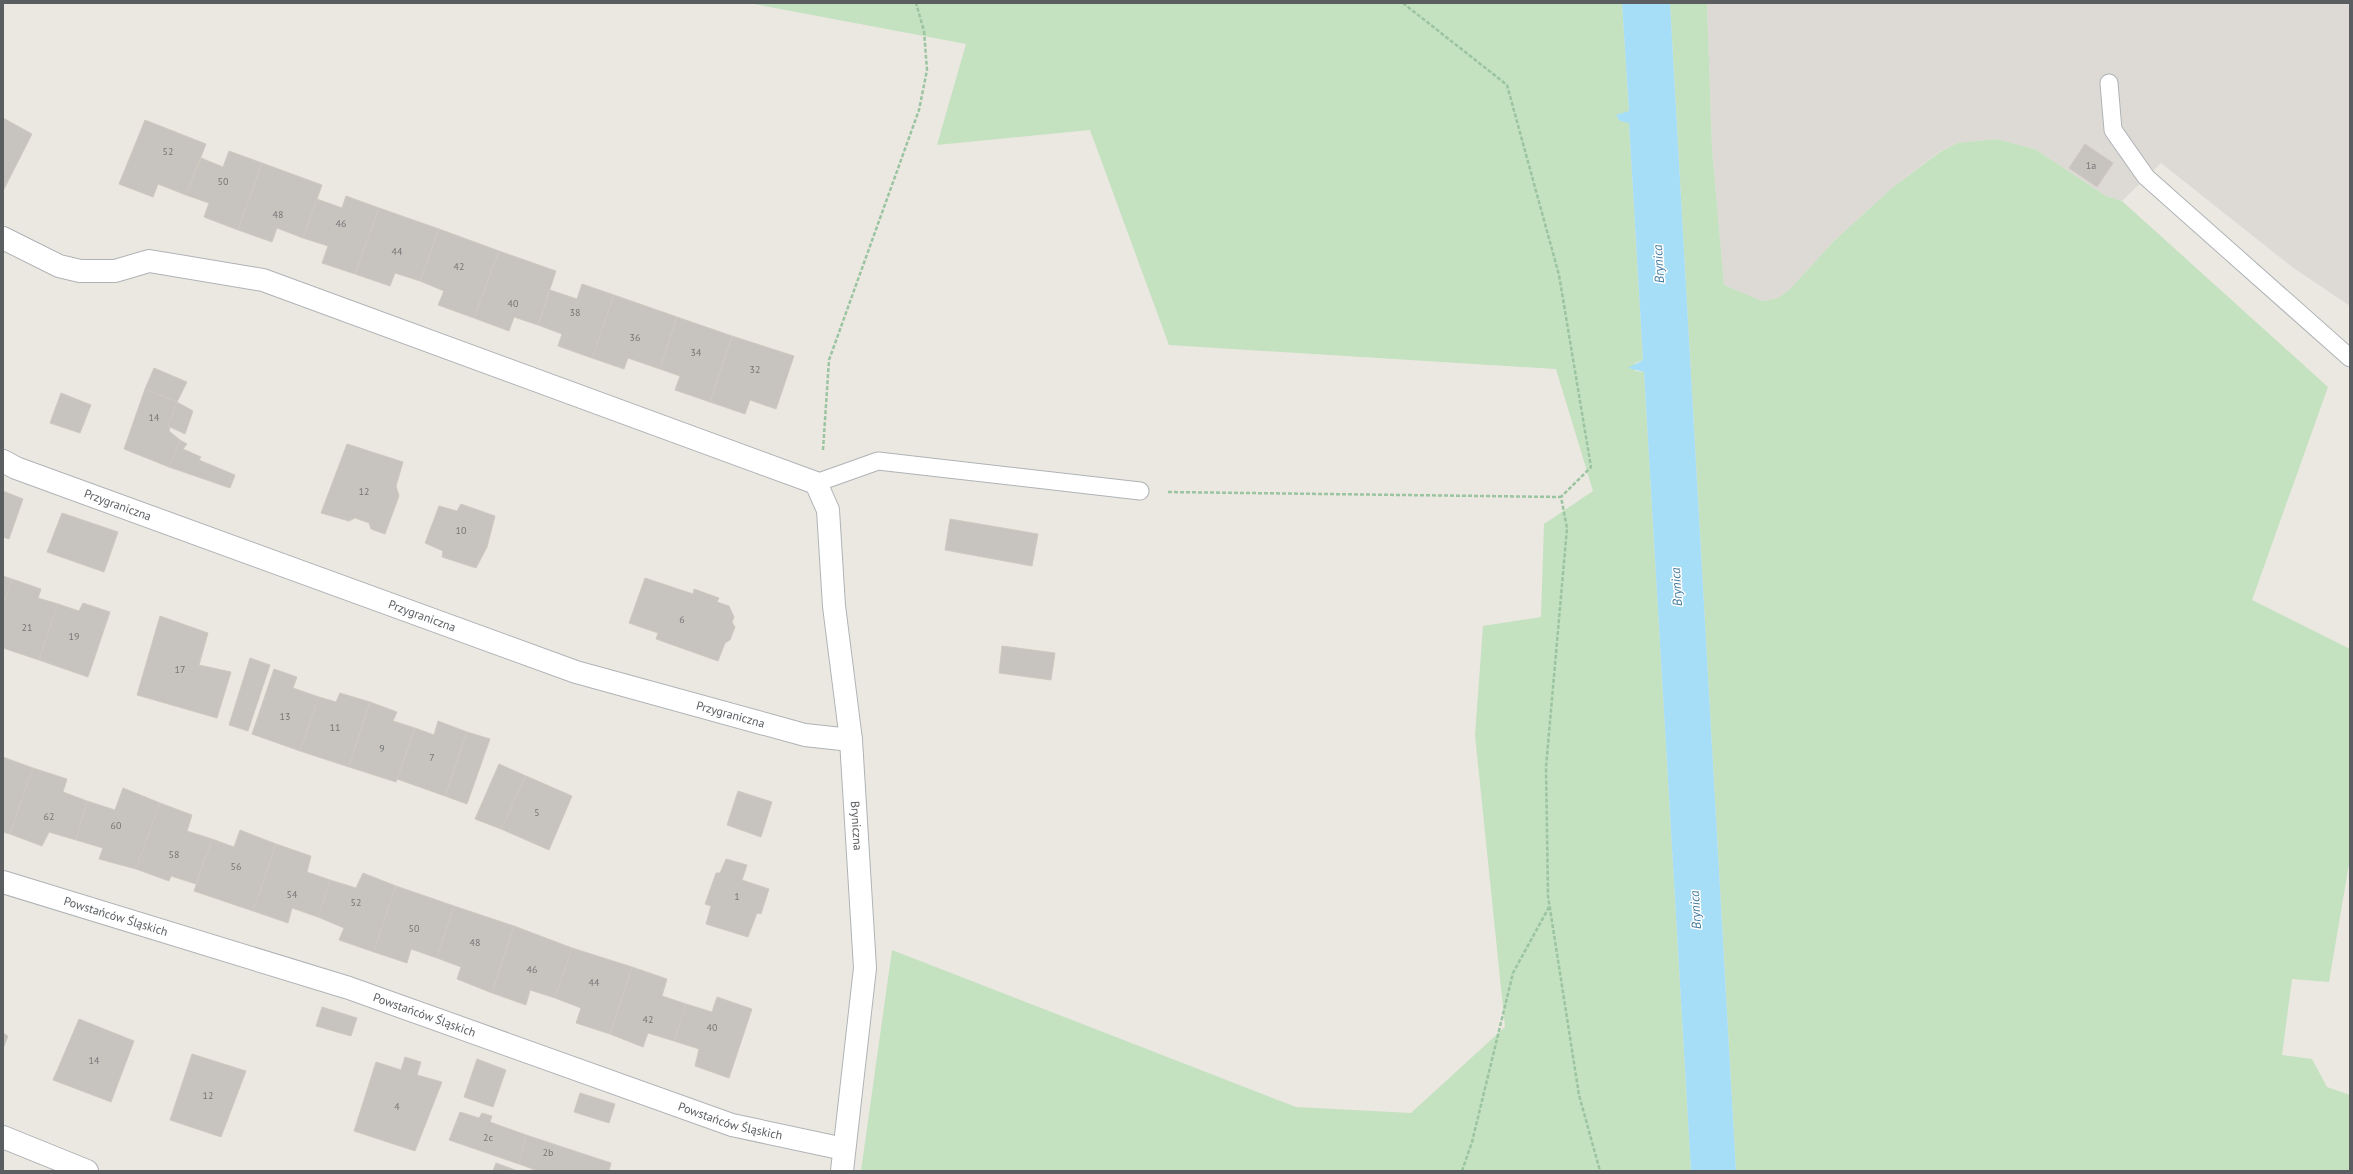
<svg xmlns="http://www.w3.org/2000/svg" width="2353" height="1174" viewBox="0 0 2353 1174" font-family="'PT Sans',sans-serif">
  <rect width="100%" height="100%" fill="#ebe8e1"/>
  <!-- industrial -->
  <polygon fill="#dddad6" points="1707,3 2350,3 2350,306 2292,267 2161,163 2122,201 2106,196 2035,149 1996,139 1957,143 1939,152 1892,188 1834,241 1790,289 1778,298 1762,301 1724,285 1712,148"/>
  <!-- green -->
  <g fill="#c4e1c0">
    <polygon points="749,3 1622,3 1629,112 1616,115 1620,121 1629,123 1643,360 1635,363 1635,371 1644,372 1691,1171 861,1171 892,950 1296,1107 1411,1113 1505,1027 1475,735 1483,626 1541,617 1544,524 1593,491 1556,369 1169,345 1090,130 937,145 966,44"/>
    <polygon points="1670,3 1707,3 1712,148 1724,285 1762,301 1778,298 1790,289 1834,241 1892,188 1940,152 1957,143 1996,139 2035,149 2106,196 2122,201 2328,387 2252,600 2350,649 2350,858 2329,982 2292,979 2282,1055 2312,1059 2327,1087 2350,1095 2350,1171 1736,1171"/>
  </g>
  <!-- water -->
  <polygon fill="#a6def7" points="1622,3 1670,3 1736,1171 1691,1171 1644,372 1628,368 1643,360 1629,123 1620,121 1616,115 1629,111"/>
  <!-- building -->
  <g fill="#c7c3be" stroke="#cfc9c0">
    <polygon points="3,118 32,134 3,191"/>
    <polygon points="145,120 206,144 186,195 158,184 153,197 119,184"/>
    <polygon points="2085,144 2113,163 2097,187 2069,168"/>
    <polygon points="229,151 262,163 238,230 204,217 209,203 186,195 201,158 223,167"/>
    <polygon points="262,163 322,185 303,238 277,228 272,242 238,230"/>
    <polygon points="346,196 379,208 355,274 322,263 328,246 303,238 317,199 342,208"/>
    <polygon points="379,208 439,229 420,281 395,273 390,286 355,274"/>
    <polygon points="439,229 499,251 474,318 438,305 444,291 420,281"/>
    <polygon points="499,251 556,271 538,325 514,317 509,331 474,318"/>
    <polygon points="582,284 614,295 592,358 558,346 562,334 538,325 550,290 577,299"/>
    <polygon points="614,295 677,317 660,369 628,358 624,369 592,358"/>
    <polygon points="677,317 732,336 710,402 675,390 680,376 660,369"/>
    <polygon points="732,336 794,356 776,409 750,400 745,414 710,402"/>
    <polygon points="154,368 187,382 177,402 145,389"/>
    <polygon points="145,389 177,402 169,431 180,440 169,467 124,449"/>
    <polygon points="61,393 91,405 80,433 50,423"/>
    <polygon points="177,402 193,411 185,434 168,426"/>
    <polygon points="180,440 187,444 183,449 201,457 199,460 235,475 230,488 169,467"/>
    <polygon points="347,444 403,462 396,486 399,496 385,534 371,529 369,523 355,518 349,521 321,513"/>
    <polygon points="3,491 23,499 9,539 3,537"/>
    <polygon points="461,504 495,516 487,547 476,568 442,557 443,551 425,543 439,506 457,511"/>
    <polygon points="62,513 118,532 104,572 47,552"/>
    <polygon points="950,519 1038,534 1032,566 945,550"/>
    <polygon points="3,576 12,579 3,605"/>
    <polygon points="645,578 693,594 694,589 719,598 717,602 729,606 734,617 732,622 735,627 730,640 725,643 718,661 656,639 658,633 629,623"/>
    <polygon points="12,579 41,589 38,598 58,604 39,660 3,648 3,605"/>
    <polygon points="83,603 110,612 88,677 39,660 58,604 79,611"/>
    <polygon points="160,616 208,633 199,665 231,672 217,718 137,695"/>
    <polygon points="1002,646 1055,653 1051,680 999,673"/>
    <polygon points="250,658 270,665 248,731 229,725"/>
    <polygon points="274,669 297,677 293,688 319,697 300,751 252,734"/>
    <polygon points="340,693 370,702 349,767 300,751 319,697 336,702"/>
    <polygon points="370,702 397,712 393,721 415,728 396,782 349,767"/>
    <polygon points="438,721 467,732 445,796 397,779 415,728 434,735"/>
    <polygon points="467,732 490,739 467,804 445,796"/>
    <polygon points="3,757 33,768 10,834 3,832"/>
    <polygon points="499,764 526,776 501,829 475,819"/>
    <polygon points="33,768 67,779 63,792 87,801 76,840 49,832 42,846 10,834"/>
    <polygon points="526,776 572,796 549,850 501,829"/>
    <polygon points="123,788 160,803 136,869 99,859 103,848 76,840 87,801 115,810"/>
    <polygon points="738,791 772,802 761,837 727,825"/>
    <polygon points="160,803 192,815 187,831 212,839 196,884 171,876 169,881 136,869"/>
    <polygon points="240,830 276,844 253,911 194,891 212,839 234,847"/>
    <polygon points="276,844 311,856 307,872 330,880 318,917 292,908 288,923 253,911"/>
    <polygon points="726,859 747,865 742,880 769,889 761,914 757,913 748,937 706,924 711,906 705,904 716,873 720,873"/>
    <polygon points="363,873 396,886 374,952 339,940 344,928 318,917 330,880 356,888"/>
    <polygon points="396,886 454,906 437,958 411,949 407,963 374,952"/>
    <polygon points="454,906 514,926 492,993 457,979 461,967 437,958"/>
    <polygon points="514,926 572,948 555,998 530,990 526,1005 492,993"/>
    <polygon points="572,948 632,967 610,1034 576,1023 581,1008 555,998"/>
    <polygon points="632,967 667,979 662,996 686,1004 674,1041 648,1033 643,1047 610,1034"/>
    <polygon points="717,997 752,1009 729,1078 695,1066 699,1049 674,1041 686,1004 712,1012"/>
    <polygon points="322,1007 357,1018 351,1036 316,1026"/>
    <polygon points="79,1019 134,1041 111,1102 53,1080"/>
    <polygon points="3,1033 8,1036 3,1049"/>
    <polygon points="192,1054 246,1071 221,1137 170,1120"/>
    <polygon points="405,1057 421,1062 417,1075 442,1082 415,1151 354,1131 376,1062 401,1070"/>
    <polygon points="477,1059 506,1070 493,1107 464,1097"/>
    <polygon points="580,1093 615,1104 609,1123 574,1112"/>
    <polygon points="460,1112 479,1118 482,1113 492,1116 490,1122 526,1135 519,1164 449,1140"/>
    <polygon points="526,1135 611,1163 609,1171 538,1171 519,1164"/>
    <polygon points="496,1163 518,1171 493,1171"/>
  </g>
  <g fill="none" stroke-linecap="round" stroke-linejoin="round">
    <defs>
      <g id="service">
        <polyline points="2109,83 2113,130 2146,177 2350,358"/>
        <polyline points="816,483 878,461 1140,491"/>
      </g>
      <g id="minor">
        <path id="s1" d="M3 238 59 266 80 271H115L149 261 263 280 816 483 828 510 834 606 851 740 865 968 842 1171"/>
        <path id="s2" d="M3 461 16 468 576 672 805 735 851 740"/>
        <path id="s3" d="M3 882 349 988 732 1125 844 1149"/>
        <polyline points="3,1137 87,1171"/>
      </g>
    </defs>
    <!-- service casing -->
    <use href="#service" stroke="#afb3b6" stroke-width="19"/>
    <!-- minor casing -->
    <use href="#minor" stroke="#afb3b6" stroke-width="24"/>
    <!-- path -->
    <g stroke="#9bc4a1" stroke-width="2.5" stroke-dasharray="4 2" stroke-linecap="butt">
      <polyline points="1403,3 1507,85 1559,275 1591,467 1561,497"/>
      <polyline points="823,450 829,360 919,110 927,70 924,31 916,3"/>
      <polyline points="1168,492 1561,497 1567,528 1546,767 1548,896 1579,1095 1600,1171"/>
      <polyline points="1462,1171 1472,1142 1513,973 1549,907"/>
    </g>
    <!-- service -->
    <use href="#service" stroke="#fff" stroke-width="17"/>
    <!-- minor -->
    <use href="#minor" stroke="#fff" stroke-width="22"/>
  </g>
  <g text-anchor="middle" stroke-width="3" stroke-linejoin="round" paint-order="stroke">
    <!-- number labels -->
    <g font-size="10" fill="#757778">
      <text x="168" y="155">52</text>
      <text x="2091" y="169">1a</text>
      <text x="223" y="185">50</text>
      <text x="278" y="218">48</text>
      <text x="341" y="227">46</text>
      <text x="397" y="255">44</text>
      <text x="459" y="270">42</text>
      <text x="513" y="307">40</text>
      <text x="575" y="316">38</text>
      <text x="635" y="341">36</text>
      <text x="696" y="356">34</text>
      <text x="755" y="373">32</text>
      <text x="154" y="421">14</text>
      <text x="364" y="495">12</text>
      <text x="461" y="534">10</text>
      <text x="682" y="623">6</text>
      <text x="27" y="631">21</text>
      <text x="74" y="640">19</text>
      <text x="180" y="673">17</text>
      <text x="285" y="720">13</text>
      <text x="335" y="731">11</text>
      <text x="382" y="752">9</text>
      <text x="432" y="761">7</text>
      <text x="537" y="816">5</text>
      <text x="49" y="820">62</text>
      <text x="116" y="829">60</text>
      <text x="174" y="858">58</text>
      <text x="236" y="870">56</text>
      <text x="292" y="898">54</text>
      <text x="737" y="900">1</text>
      <text x="356" y="906">52</text>
      <text x="414" y="932">50</text>
      <text x="475" y="946">48</text>
      <text x="532" y="973">46</text>
      <text x="594" y="986">44</text>
      <text x="648" y="1023">42</text>
      <text x="712" y="1031">40</text>
      <text x="94" y="1064">14</text>
      <text x="208" y="1099">12</text>
      <text x="397" y="1110">4</text>
      <text x="488" y="1141">2c</text>
      <text x="548" y="1156">2b</text>
    </g>
    <!-- street labels -->
    <g font-size="12" fill="#5a5e61" stroke="#fff">
      <text dy="4" stroke="none"><textPath href="#s2" startOffset="123">Przygraniczna</textPath></text>
      <text dy="4" stroke="none"><textPath href="#s2" startOffset="447">Przygraniczna</textPath></text>
      <text dy="4" stroke="none"><textPath href="#s2" startOffset="771">Przygraniczna</textPath></text>
      <text dy="4" stroke="none"><textPath href="#s1" startOffset="1206">Bryniczna</textPath></text>
      <text dy="4" stroke="none"><textPath href="#s3" startOffset="118">Powstańców Śląskich</textPath></text>
      <text dy="4" stroke="none"><textPath href="#s3" startOffset="442">Powstańców Śląskich</textPath></text>
      <text dy="4" stroke="none"><textPath href="#s3" startOffset="766">Powstańców Śląskich</textPath></text>
    </g>
    <!-- water labels -->
    <g font-size="13" font-style="italic" fill="#427a9e" stroke="#fff">
      <text transform="translate(1658 264) rotate(-93)" y="5">Brynica</text>
      <text transform="translate(1676 587) rotate(-93)" y="5">Brynica</text>
      <text transform="translate(1695 910) rotate(-93)" y="5">Brynica</text>
    </g>
  </g>
  <!-- border -->
  <rect width="2353" height="1174" fill="none" stroke="#5a5e61" stroke-width="8"/>
</svg>
